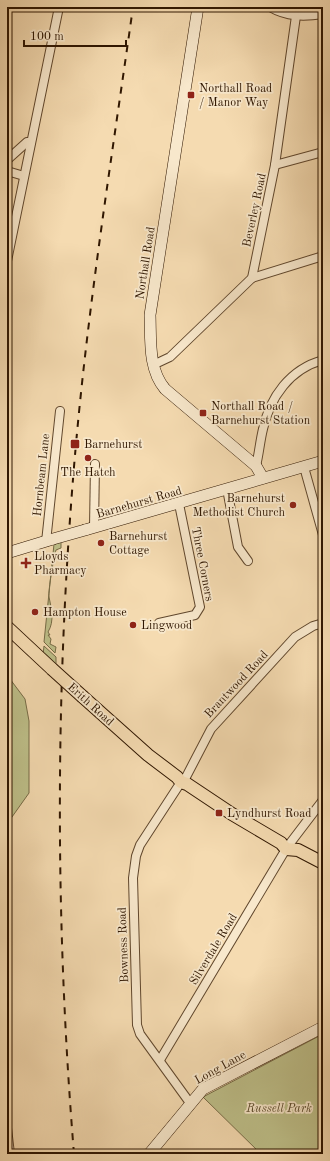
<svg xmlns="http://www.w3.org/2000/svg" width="330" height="1161" viewBox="0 0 330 1161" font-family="'Old Standard TT',serif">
  <rect width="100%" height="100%" fill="#f5dbb1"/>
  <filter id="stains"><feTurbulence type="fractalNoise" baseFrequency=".005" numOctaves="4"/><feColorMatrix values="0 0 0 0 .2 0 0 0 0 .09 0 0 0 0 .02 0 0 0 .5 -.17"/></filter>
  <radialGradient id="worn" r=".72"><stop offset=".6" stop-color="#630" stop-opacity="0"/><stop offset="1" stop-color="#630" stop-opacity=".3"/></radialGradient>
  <!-- green -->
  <g fill="#bec08a" stroke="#766b46">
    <path d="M61 542V548L56 550C54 555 48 591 49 597 51 607 55 621 48 632L50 635H48L51 639 50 644 56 647 55 653 44 642 54 544Z"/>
    <polygon points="44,646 56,657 56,666 43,655"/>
    <polygon points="7,675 25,699 29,721 29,793 7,824"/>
    <polygon points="323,1034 323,1154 261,1154 203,1097"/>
  </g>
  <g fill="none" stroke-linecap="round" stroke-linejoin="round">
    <defs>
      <g id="street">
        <path d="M270 7C287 17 304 17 323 14"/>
        <polyline points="7,160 27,142 31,142"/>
        <polyline points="275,165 323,152"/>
        <polyline points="7,171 24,176"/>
        <polyline points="7,261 59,7"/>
        <polyline points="252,278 323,256"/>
        <polyline points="153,365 170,357 252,278 275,165 296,16"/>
        <path d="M256 466C259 454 260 441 263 429 270 397 290 369 323 360"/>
        <polyline points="304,467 323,535"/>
        <polyline points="227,489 238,547 248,561"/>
        <polyline points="94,528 95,464"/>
        <polyline points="46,542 60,411"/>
        <polyline points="159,623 195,615 200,607 179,504"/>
        <polyline points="185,779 211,729 295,637 313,626 323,623"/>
        <polyline points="181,782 140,845 136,856 133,878 137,1025 140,1034 190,1103"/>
        <polyline points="291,842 323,800"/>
        <polyline points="160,1060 286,849"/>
        <polyline points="7,1128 10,1154"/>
      </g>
      <g id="secondary">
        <path d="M198 7 150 315C151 340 148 369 165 389L256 466 263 478"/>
        <polyline points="85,530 323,461"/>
        <polyline points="7,553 53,539"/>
        <polyline points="149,1154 203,1089 323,1027"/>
      </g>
      <g id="primary">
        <polyline points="7,627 52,669"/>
        <polyline points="83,697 148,755 177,777 181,782 187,784 232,814 281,843 286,849 298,850 323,863"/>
      </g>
    </defs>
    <!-- street casing -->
    <use href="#street" stroke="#60472d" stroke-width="10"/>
    <!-- secondary casing -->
    <use href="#secondary" stroke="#2f1601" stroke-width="12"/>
    <!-- primary casing -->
    <use href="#primary" stroke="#2f1601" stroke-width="14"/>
    <!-- street -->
    <use href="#street" stroke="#f8e8cc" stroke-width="8"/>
    <!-- secondary -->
    <use href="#secondary" stroke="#f8e8cc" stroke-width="11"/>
    <!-- primary -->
    <use href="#primary" stroke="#f5dbb1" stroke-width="12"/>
    <!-- rail -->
    <path stroke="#2f1601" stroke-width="2" stroke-dasharray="7 7" stroke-linecap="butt" d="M74 1154C55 922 55 687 75 455 88 305 112 156 133 7"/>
    <defs>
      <polyline id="secondary-bridge" points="53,539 85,530"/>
      <polyline id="primary-bridge" points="52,669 83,697"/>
    </defs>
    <!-- secondary-bridge casing -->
    <use href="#secondary-bridge" stroke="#2f1601" stroke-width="12" stroke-linecap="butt"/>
    <!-- primary-bridge casing -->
    <use href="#primary-bridge" stroke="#2f1601" stroke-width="14" stroke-linecap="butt"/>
    <!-- secondary-bridge -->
    <use href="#secondary-bridge" stroke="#f8e8cc" stroke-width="11"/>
    <!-- primary-bridge -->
    <use href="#primary-bridge" stroke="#f5dbb1" stroke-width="12"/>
  </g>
  <!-- markers -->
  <g fill="#8f2418" stroke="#f8e8cc" stroke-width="1.5">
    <rect x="187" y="91" width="8" height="8" rx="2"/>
    <rect x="199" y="409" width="8" height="8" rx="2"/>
    <rect x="70" y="439" width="10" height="10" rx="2"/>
    <circle cx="88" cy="458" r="4"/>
    <circle cx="293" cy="505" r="4"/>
    <circle cx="101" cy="543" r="4"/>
    <path d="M24 557h4v4h4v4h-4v4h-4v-4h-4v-4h4z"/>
    <circle cx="35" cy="612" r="4"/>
    <circle cx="133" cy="625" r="4"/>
    <rect x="215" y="809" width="8" height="8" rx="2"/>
  </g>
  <g text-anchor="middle" stroke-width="3.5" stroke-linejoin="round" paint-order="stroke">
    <!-- poi labels -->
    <g font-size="12" fill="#2f1601" stroke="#f8e8cc" text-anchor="start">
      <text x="199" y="92">Northall Road<tspan x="199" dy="14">/ Manor Way</tspan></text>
      <text x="211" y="410">Northall Road /<tspan x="211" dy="14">Barnehurst Station</tspan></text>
      <text x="84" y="448">Barnehurst</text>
      <text x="88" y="476" text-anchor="middle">The Hatch</text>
      <text x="285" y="502" text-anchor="end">Barnehurst<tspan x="285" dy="14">Methodist Church</tspan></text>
      <text x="109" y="540">Barnehurst<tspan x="109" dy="14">Cottage</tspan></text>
      <text x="34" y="560">Lloyds<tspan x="34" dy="14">Pharmacy</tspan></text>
      <text x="43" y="616">Hampton House</text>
      <text x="141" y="629">Lingwood</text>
      <text x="227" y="817">Lyndhurst Road</text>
    </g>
    <!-- street labels -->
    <g font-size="12" fill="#2f1601" stroke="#f8e8cc">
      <text transform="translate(254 210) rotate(-78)" y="4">Beverley Road</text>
      <text transform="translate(145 263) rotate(-81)" y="4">Northall Road</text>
      <text transform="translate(41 475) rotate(-84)" y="4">Hornbeam Lane</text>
      <text transform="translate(139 502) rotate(-16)" y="4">Barnehurst Road</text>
      <text transform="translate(203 564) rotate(79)" y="4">Three Corners</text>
      <text transform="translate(236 684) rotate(-47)" y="4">Brantwood Road</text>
      <text transform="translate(91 704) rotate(42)" y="4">Erith Road</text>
      <text transform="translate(123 945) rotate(-92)" y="4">Bowness Road</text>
      <text transform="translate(213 949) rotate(-59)" y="4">Silverdale Road</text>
      <text transform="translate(220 1067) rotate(-29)" y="4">Long Lane</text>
    </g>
    <!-- park labels -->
    <g font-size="12" font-style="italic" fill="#5a492a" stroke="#f8e8cc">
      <text x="279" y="1112">Russell Park</text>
    </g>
  </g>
  <!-- margin -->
  <rect width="330" height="1161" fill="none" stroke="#f5dbb1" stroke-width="24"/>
  <rect x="8" y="8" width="314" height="1145" fill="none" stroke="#2f1601" stroke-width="2"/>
  <rect x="12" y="12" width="306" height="1137" fill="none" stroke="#2f1601"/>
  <!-- scale -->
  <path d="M24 40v6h102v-6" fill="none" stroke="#2f1601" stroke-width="2"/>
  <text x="30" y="40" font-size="12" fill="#2f1601" stroke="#f8e8cc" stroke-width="3" paint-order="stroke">100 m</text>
  <rect width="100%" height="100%" filter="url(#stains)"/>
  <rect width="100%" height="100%" fill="url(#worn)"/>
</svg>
